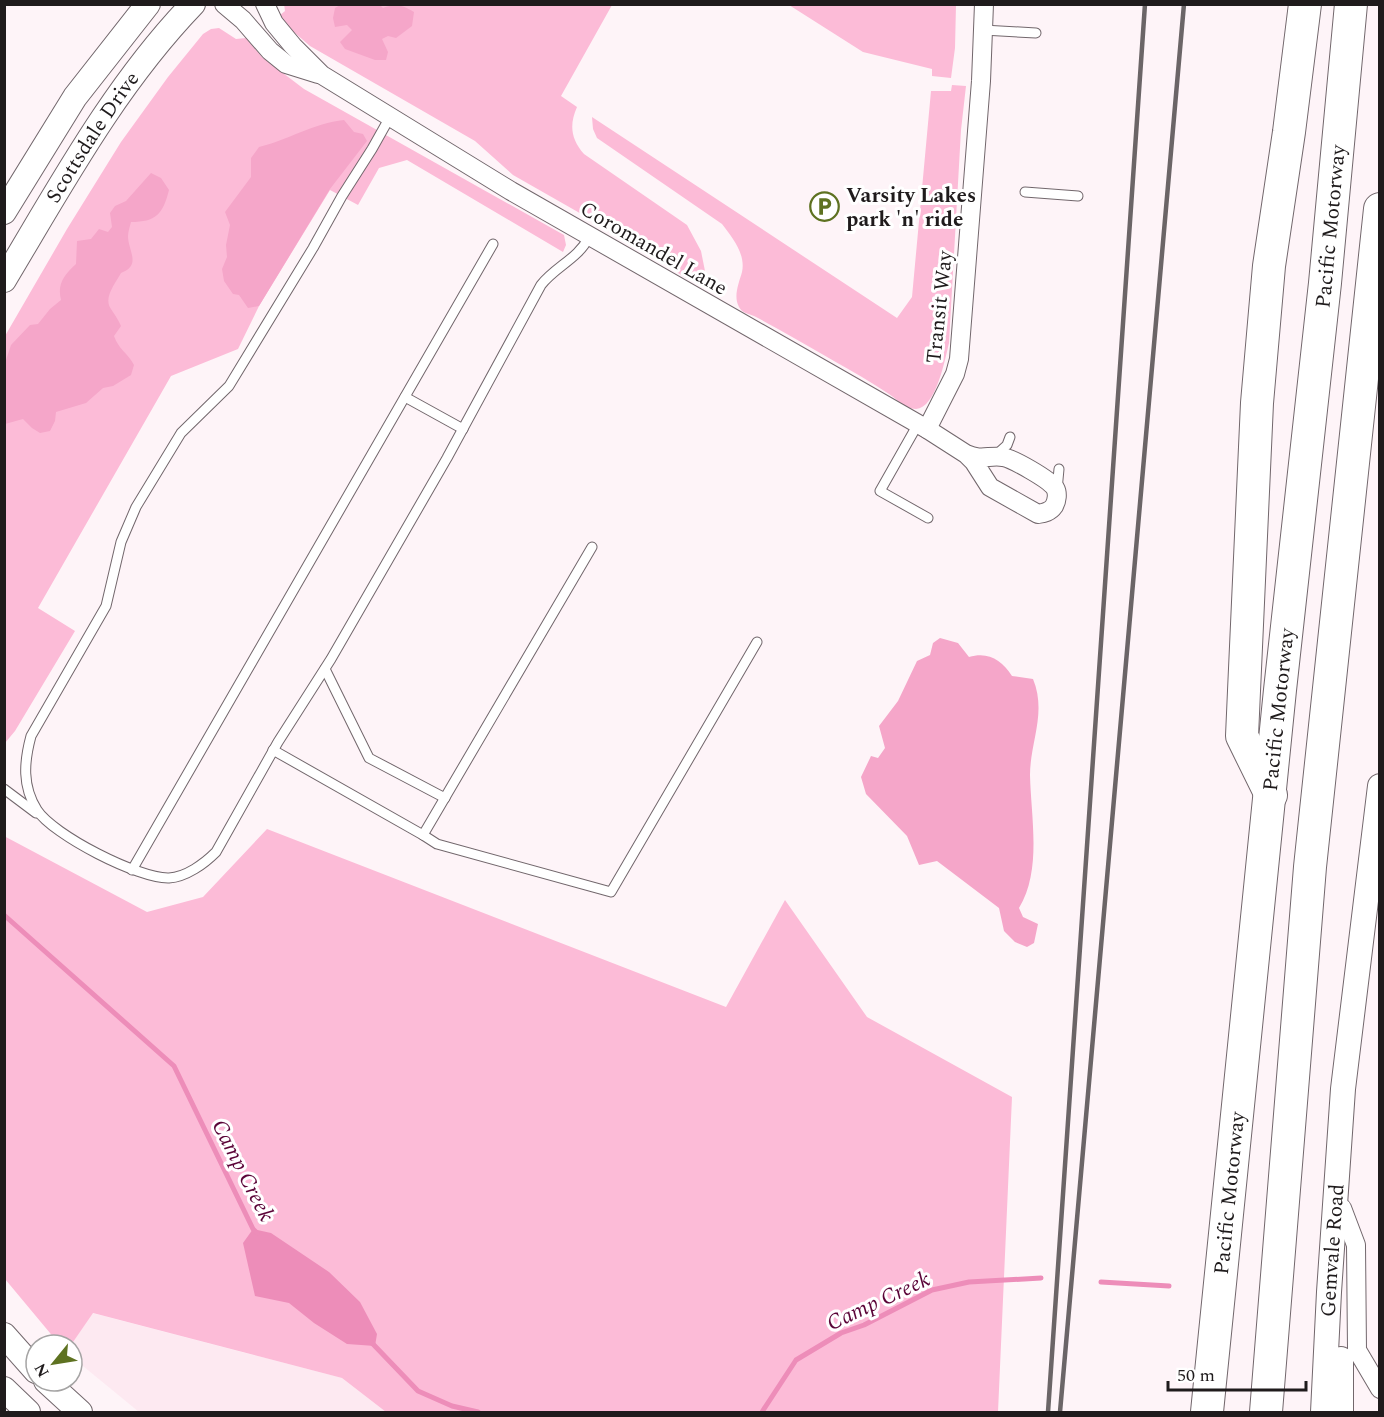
<svg xmlns="http://www.w3.org/2000/svg" width="1384" height="1417" viewBox="0 0 1384 1417" font-family="Spectral,serif">
  <rect width="100%" height="100%" fill="#fef4f8"/>
  <!-- built -->
  <polygon fill="#fde9f1" points="92,1313 342,1378 386,1412 139,1412 72,1357 71,1345"/>
  <!-- green -->
  <g fill="#fcbbd7">
    <path d="M284 4 612 5 561 96 577 107C569 125 571 139 584 154L687 225 701 251 705 271 697 277 686 278 613 232 513 175 475 141 310 46 288 27 279 16 285 11Z"/>
    <polygon points="789,5 956,5 955,48 951,78 932,76 932,69 863,52"/>
    <polygon points="219,28 236,39 246,38 262,57 304,89 564,235 566,245 563,252 407,160 379,168 358,205 330,190 259,306 238,349 171,376 38,608 75,631 15,731 5,743 5,336 67,229 121,142 168,77 203,34 211,29"/>
    <path d="M952 85 966 86 961 130 949 343C945 359 936 408 916 409 913 409 910 408 907 407 901 404 895 398 889 394 871 382 852 371 834 361 808 346 781 330 754 316 749 314 742 313 739 307 733 296 739 283 742 272 746 254 732 237 722 224L597 138 593 129 592 117 897 318 912 297 931 91H951Z"/>
    <polygon points="267,829 726,1007 785,900 867,1017 1012,1097 998,1412 386,1412 342,1378 93,1313 71,1345 60,1345 5,1279 4,836 147,912 203,897"/>
  </g>
  <!-- forest -->
  <g fill="#f5a6c9">
    <path d="M342 4 380 5 383 8C395 3 403 5 414 12L412 26 396 38 388 36 382 39 388 52 386 60H375L345 49 340 42 352 30 347 25 335 27 333 18 335 8Z"/>
    <path d="M344 120 354 132 363 134 367 141 330 189 259 306 248 308 239 295 233 294 224 281 222 269 227 257 226 245 230 225 225 212 251 177V158L259 147C288 140 314 123 344 120Z"/>
    <path d="M151 173 161 178 169 190C163 214 156 222 131 222 130 226 128 232 128 236 128 251 142 265 121 273 115 284 103 298 111 309 115 315 118 319 121 326L114 336C119 350 127 352 134 365L131 375 113 386 103 388 86 403 56 412 55 421 50 431 40 433 32 428 23 419 5 424V363L11 345 30 325 38 324 50 309 61 300C57 284 64 275 76 264L77 241 91 239 99 229 108 232 112 227 110 213 115 206 126 201Z"/>
    <path d="M940 638 958 643 969 657C988 651 1002 660 1012 676L1033 679C1047 713 1030 742 1030 775 1031 818 1042 870 1019 908L1023 917 1038 924 1034 943 1027 947 1015 942 1004 931 999 908 937 861 919 865 907 836 866 794 861 777 871 756 878 758 885 748 879 726 898 701 917 661 930 655 933 643Z"/>
  </g>
  <!-- water -->
  <polygon fill="#ed8db9" points="253,1229 271,1233 329,1272 360,1302 377,1334 375,1346 347,1344 314,1323 289,1303 255,1296 243,1243"/>
  <g fill="none" stroke-linecap="round" stroke-linejoin="round">
    <!-- stream -->
    <g stroke="#ed8db9" stroke-width="5">
      <polyline points="4,915 174,1066 253,1229 257,1233"/>
      <polyline points="1101,1282 1169,1286"/>
      <polyline points="372,1343 418,1391 452,1406 478,1412"/>
      <polyline points="762,1412 796,1360 841,1333 864,1325 932,1290 969,1282 1041,1278"/>
    </g>
    <defs>
      <g id="service">
        <polyline points="983,30 1036,33"/>
        <path d="M390 117 372 149 342 196 313 248 229 386 181 433 136 507 121 542 106 606 31 736C24 762 22 786 37 810 53 835 139 879 169 878 186 877 204 864 216 852L278 742 331 659 447 458 541 285C556 266 578 259 589 237"/>
        <polyline points="1025,192 1078,196"/>
        <polyline points="405,397 463,429"/>
        <polyline points="918,424 880,491 928,518"/>
        <polyline points="996,455 1007,445 1010,437"/>
        <polyline points="1057,490 1059,469"/>
        <polyline points="325,669 369,758 445,798"/>
        <polyline points="273,750 423,835 592,547"/>
        <polyline points="4,789 36,813"/>
        <polyline points="423,835 437,844 611,892 757,642"/>
        <polyline points="132,870 493,244"/>
      </g>
      <g id="minor">
        <polyline points="224,4 243,20 270,51 286,64 318,74"/>
        <path d="M265 4 274 23 293 46 322 75 511 191 927 429 966 454 974 462 990 487 1038 514C1044 513 1050 512 1054 506 1057 501 1058 493 1055 488 1049 479 1013 459 1003 457 988 455 982 461 966 454"/>
        <polyline points="927,429 955,374 959,359 981,81 984,4"/>
        <polyline points="1342,1208 1356,1245 1357,1350 1380,1389"/>
      </g>
      <g id="secondary">
        <polyline points="4,212 75,97 148,4"/>
        <path id="s1" d="M4 280C61 185 115 85 193 4"/>
        <polyline points="4,1335 36,1371"/>
        <polyline points="46,1381 80,1412"/>
        <polyline points="4,1389 28,1412"/>
        <path id="s2" d="M1323 1412 1329 1292 1343 1089 1380 786"/>
        <polyline points="1341,1412 1341,1359"/>
      </g>
      <g id="motorway">
        <polyline points="1271,795 1242,736 1244,691 1257,403 1269,266 1289,132 1305,4"/>
        <path id="s3" d="M1207 1412 1280 690 1325 283 1351 4"/>
        <polyline points="1266,1412 1310,867 1380,209"/>
      </g>
    </defs>
    <!-- service casing -->
    <use href="#service" stroke="#72676c" stroke-width="11"/>
    <!-- minor casing -->
    <use href="#minor" stroke="#72676c" stroke-width="20"/>
    <!-- secondary casing -->
    <use href="#secondary" stroke="#72676c" stroke-width="26"/>
    <!-- motorway casing -->
    <use href="#motorway" stroke="#72676c" stroke-width="34"/>
    <!-- service -->
    <use href="#service" stroke="#fff" stroke-width="9"/>
    <!-- minor -->
    <use href="#minor" stroke="#fff" stroke-width="18"/>
    <!-- secondary -->
    <use href="#secondary" stroke="#fff" stroke-width="24"/>
    <!-- motorway -->
    <use href="#motorway" stroke="#fff" stroke-width="32"/>
    <!-- rail -->
    <g stroke="#6b6567" stroke-width="4.5">
      <polyline points="1048,1412 1145,4"/>
      <polyline points="1060,1412 1184,4"/>
    </g>
  </g>
  <!-- icons -->
  <defs>
    <symbol id="parking-ring" viewBox="-11 -11 22 22"><circle r="9.5" fill="#fff" stroke="#5e7221" stroke-width="1.5"/><path d="M-3.5-5.5H1a3.5 3.5 0 0 1 0 7H-1V5.5H-3.5ZM-1-3.4V-.6H.8a1.4 1.4 0 0 0 0-2.8Z" fill="#5e7221"/></symbol>
  </defs>
  <g fill-rule="evenodd">
    <use href="#parking-ring" x="808" y="190" width="33" height="33"/>
  </g>
  <g text-anchor="middle" stroke-width="6" stroke-linejoin="round" paint-order="stroke">
    <!-- street labels -->
    <g font-size="21" fill="#1f1b1c" stroke="#fff">
      <text dy="7" stroke="none"><textPath href="#s1" startOffset="168">Scottsdale Drive</textPath></text>
      <text dy="7" stroke="none"><textPath href="#s3" startOffset="1192">Pacific Motorway</textPath></text>
      <text transform="translate(654 248) rotate(30)" y="7">Coromandel Lane</text>
      <text transform="translate(939 307) rotate(-84)" y="7">Transit Way</text>
      <text dy="7" stroke="none"><textPath href="#s3" startOffset="706">Pacific Motorway</textPath></text>
      <text dy="7" stroke="none"><textPath href="#s3" startOffset="220">Pacific Motorway</textPath></text>
      <text dy="7" stroke="none"><textPath href="#s2" startOffset="162">Gemvale Road</textPath></text>
    </g>
    <!-- poi labels -->
    <g font-size="21" font-weight="bold" fill="#1f1b1c" stroke="#fff" text-anchor="start">
      <text x="846" y="202">Varsity Lakes<tspan x="846" dy="24">park 'n' ride</tspan></text>
    </g>
    <!-- water labels -->
    <g font-size="22" font-style="italic" fill="#5b0438" stroke="#fff">
      <text transform="translate(244 1170) rotate(63)" y="8">Camp Creek</text>
      <text transform="translate(878 1300) rotate(-25)" y="8">Camp Creek</text>
    </g>
  </g>
  <!-- border -->
  <rect width="1384" height="1417" fill="none" stroke="#1f1b1c" stroke-width="12"/>
  <!-- north arrow -->
  <g transform="translate(54 1363) rotate(240)"><circle r="28" fill="#ffffff" stroke="#a5a4a4" stroke-width="1.5"/>
  <path d="M0-4.5L10 22L0 15L-10 22Z" fill="#5e7221"/>
  <text y="-9" font-size="16" font-weight="bold" text-anchor="middle" fill="#1f1b1c">N</text>
  </g>
  <!-- scale -->
  <path d="M1168 1381v9h138v-9" fill="none" stroke="#1f1b1c" stroke-width="3"/>
  <text x="1177" y="1381" font-size="18" fill="#1f1b1c" stroke="#ffffff" stroke-width="4.5" paint-order="stroke">50 m</text>
</svg>
